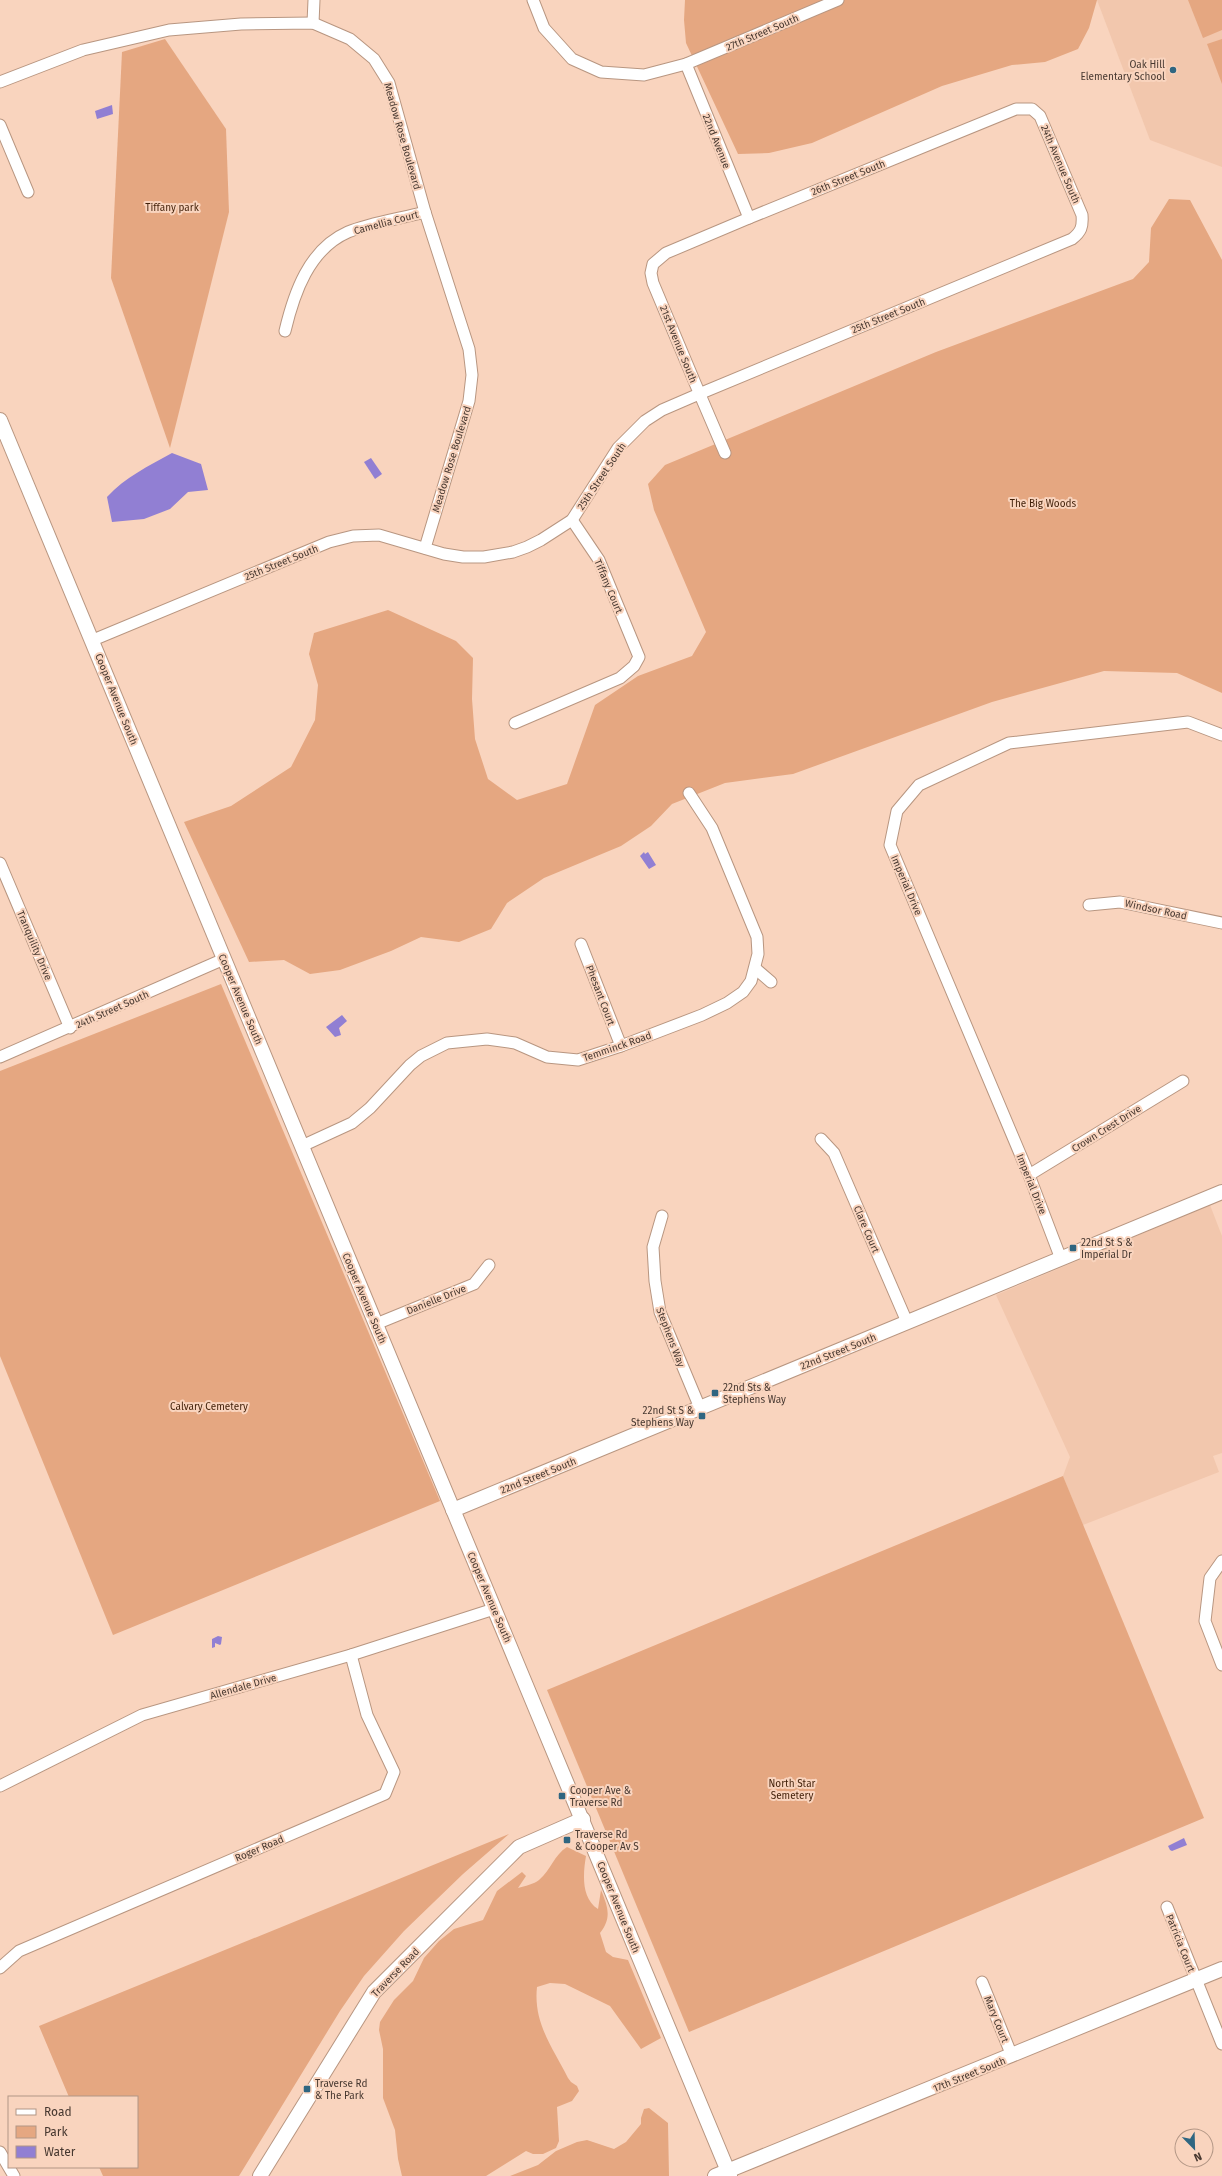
<svg xmlns="http://www.w3.org/2000/svg" width="1222" height="2176" viewBox="0 0 1222 2176" font-family="'Fira Sans',sans-serif">
  <rect width="100%" height="100%" fill="#f9d4be"/>
  <!-- built -->
  <g fill="#f2c7ad">
    <polygon points="1097,0 1222,0 1222,167 1150,140"/>
    <polygon points="1210,1205 1222,1236 1222,1453 1213,1456 1219,1472 1083,1525 1063,1476 1070,1457 996,1295"/>
  </g>
  <!-- green -->
  <g fill="#e5a781">
    <polygon points="685,0 1097,0 1089,28 1078,49 1045,62 1012,65 942,86 812,143 769,153 738,154 686,43 684,20"/>
    <polygon points="1188,0 1222,0 1222,30 1203,38"/>
    <polygon points="165,39 226,129 229,212 170,448 111,278 122,52"/>
    <polygon points="1222,39 1222,84 1207,44"/>
    <polygon points="1169,199 1190,200 1222,260 1222,693 1177,673 1104,671 992,702 793,774 725,783 672,804 651,826 621,846 544,878 507,903 491,929 459,942 421,937 391,951 340,970 310,974 284,960 249,962 184,822 231,806 291,767 315,720 318,685 309,654 314,633 388,610 456,641 473,658 472,699 475,739 488,779 517,800 567,784 595,705 638,676 692,656 706,632 654,510 648,484 665,465 936,352 1133,279 1149,262 1151,228"/>
    <polygon points="221,984 440,1501 113,1635 0,1356 0,1071"/>
    <polygon points="1063,1476 1204,1818 689,2032 547,1690"/>
    <polygon points="509,1834 463,1874 404,1931 364,1976 340,2011 239,2176 103,2176 99,2167 137,2167 137,2097 69,2097 39,2026"/>
    <path d="M567 1847 586 1856C583 1874 581 1898 598 1909L601 1890C608 1907 612 1918 600 1933L606 1952 613 1957 628 1960 661 2038 641 2049 610 2006 565 1984 550 1983 537 1987C533 2023 553 2048 568 2078L571 2082 577 2086 579 2091 572 2101 557 2107 559 2141 556 2148 543 2154H533L526 2151 486 2176H402L398 2159 395 2130 383 2098V2049L379 2030 380 2022 394 2000 413 1981 424 1958 439 1941 454 1929 483 1920 497 1891 522 1872 526 1876 518 1888C525 1886 534 1884 539 1880 551 1870 554 1855 567 1847Z"/>
    <polygon points="649,2108 668,2123 669,2176 510,2176 538,2165 556,2151 577,2142 587,2140 614,2149 626,2142 641,2124 641,2118 644,2109"/>
  </g>
  <!-- water -->
  <g fill="#917fd3">
    <polygon points="112,105 113,114 97,119 95,111"/>
    <path d="M172 453 201 464 208 490 188 492 170 509 144 519 112 522 107 497C125 477 149 466 172 453Z"/>
    <polygon points="371,458 382,474 375,479 364,462"/>
    <polygon points="644,852 645,854 648,852 656,865 649,869 640,856"/>
    <polygon points="342,1015 347,1021 339,1028 341,1035 335,1037 326,1027"/>
    <polygon points="218,1636 222,1637 221,1644 220,1645 215,1643 215,1647 212,1648 212,1639"/>
    <polygon points="1184,1838 1187,1845 1172,1851 1170,1850 1168,1846"/>
  </g>
  <g fill="none" stroke-linecap="round" stroke-linejoin="round">
    <defs>
      <g id="minor">
        <polyline points="533,0 544,28 572,59 601,72 644,75 686,64 838,0"/>
        <polyline points="313,23 314,0"/>
        <polyline points="686,64 749,218"/>
        <polyline points="0,82 83,50 169,30 241,24 313,23 350,39 374,59 389,83 425,212 469,349 472,375 469,401 425,548"/>
        <polyline points="0,125 28,192"/>
        <path d="M285 331C294 293 309 249 348 232 369 223 403 218 425 212"/>
        <path d="M93 640 329 542 353 536 379 535 444 554 463 557H484L513 552 527 547 541 540 572 520 618 448 645 421 662 410 699 394 1072 239C1081 232 1083 227 1082 215L1040 116 1032 109H1016L749 218 666 253 653 264 651 273 653 283 695 383 725 453"/>
        <polyline points="515,723 620,678 634,666 639,657 599,560 572,520"/>
        <polyline points="0,863 70,1028"/>
        <polyline points="1089,905 1120,902 1222,923"/>
        <polyline points="581,944 621,1046"/>
        <polyline points="756,969 771,982"/>
        <polyline points="0,1057 224,959"/>
        <polyline points="821,1139 834,1153 907,1322"/>
        <polyline points="302,1146 352,1123 370,1108 410,1065 421,1056 447,1043 487,1039 515,1043 547,1057 578,1060 621,1046 702,1015 727,1003 743,992 751,981 758,954 757,937 712,828 689,793"/>
        <polyline points="1029,1175 1183,1081"/>
        <polyline points="662,1216 653,1247 655,1281 660,1312 700,1408"/>
        <polyline points="1061,1259 1029,1175 890,845 897,811 919,785 1009,743 1188,722 1222,735"/>
        <polyline points="376,1324 474,1284 489,1265"/>
        <polyline points="1222,1561 1210,1578 1205,1621 1222,1665"/>
        <polyline points="0,1786 142,1715 351,1655 494,1609"/>
        <polyline points="1167,1907 1222,2044"/>
        <polyline points="0,1968 19,1951 385,1794 394,1772 367,1715 351,1655"/>
        <polyline points="982,1982 1012,2056"/>
        <polyline points="0,2152 14,2176"/>
      </g>
      <g id="tertiary">
        <polyline points="0,420 730,2176"/>
        <polyline points="453,1510 1222,1192"/>
        <polyline points="260,2176 374,1992 519,1847 583,1819"/>
        <polyline points="715,2176 1222,1969"/>
      </g>
    </defs>
    <!-- minor casing -->
    <use href="#minor" stroke="#b89681" stroke-width="13"/>
    <!-- tertiary casing -->
    <use href="#tertiary" stroke="#b89681" stroke-width="16"/>
    <!-- minor -->
    <use href="#minor" stroke="#fff" stroke-width="11"/>
    <!-- tertiary -->
    <use href="#tertiary" stroke="#fff" stroke-width="14"/>
  </g>
  <!-- markers -->
  <g fill="#2f6681" stroke="#f9d4be" stroke-width="1.5">
    <circle cx="1173" cy="70" r="4"/>
    <rect x="1069" y="1244" width="8" height="8" rx="2"/>
    <rect x="711" y="1389" width="8" height="8" rx="2"/>
    <rect x="698" y="1412" width="8" height="8" rx="2"/>
    <rect x="558" y="1792" width="8" height="8" rx="2"/>
    <rect x="563" y="1836" width="8" height="8" rx="2"/>
    <rect x="303" y="2085" width="8" height="8" rx="2"/>
  </g>
  <g text-anchor="middle" stroke-width="4" stroke-linejoin="round" paint-order="stroke">
    <!-- street labels -->
    <g font-size="10" fill="#473830" stroke="#f9d4be">
      <text transform="translate(762 32) rotate(-23)" y="4">27th Street South</text>
      <text transform="translate(403 136) rotate(74)" y="4">Meadow Rose Boulevard</text>
      <text transform="translate(717 141) rotate(68)" y="4">22nd Avenue</text>
      <text transform="translate(1061 164) rotate(67)" y="4">24th Avenue South</text>
      <text transform="translate(848 177) rotate(-22)" y="4">26th Street South</text>
      <text transform="translate(386 222) rotate(-15)" y="4">Camellia Court</text>
      <text transform="translate(888 315) rotate(-22)" y="4">25th Street South</text>
      <text transform="translate(679 344) rotate(68)" y="4">21st Avenue South</text>
      <text transform="translate(451 459) rotate(-73)" y="4">Meadow Rose Boulevard</text>
      <text transform="translate(601 476) rotate(-56)" y="4">25th Street South</text>
      <text transform="translate(281 562) rotate(-22)" y="4">25th Street South</text>
      <text transform="translate(609 586) rotate(67)" y="4">Tiffany Court</text>
      <text transform="translate(117 699) rotate(68)" y="4">Cooper Avenue South</text>
      <text transform="translate(907 885) rotate(67)" y="4">Imperial Drive</text>
      <text transform="translate(1156 909) rotate(12)" y="4">Windsor Road</text>
      <text transform="translate(35 945) rotate(67)" y="4">Tranquility Drive</text>
      <text transform="translate(601 995) rotate(69)" y="4">Phesant Court</text>
      <text transform="translate(241 999) rotate(67)" y="4">Cooper Avenue South</text>
      <text transform="translate(112 1009) rotate(-24)" y="4">24th Street South</text>
      <text transform="translate(617 1046) rotate(-19)" y="4">Temminck Road</text>
      <text transform="translate(1106 1128) rotate(-32)" y="4">Crown Crest Drive</text>
      <text transform="translate(1032 1184) rotate(68)" y="4">Imperial Drive</text>
      <text transform="translate(867 1229) rotate(67)" y="4">Clare Court</text>
      <text transform="translate(365 1298) rotate(67)" y="4">Cooper Avenue South</text>
      <text transform="translate(436 1299) rotate(-22)" y="4">Danielle Drive</text>
      <text transform="translate(671 1337) rotate(69)" y="4">Stephens Way</text>
      <text transform="translate(838 1351) rotate(-22)" y="4">22nd Street South</text>
      <text transform="translate(538 1475) rotate(-22)" y="4">22nd Street South</text>
      <text transform="translate(490 1597) rotate(67)" y="4">Cooper Avenue South</text>
      <text transform="translate(243 1686) rotate(-16)" y="4">Allendale Drive</text>
      <text transform="translate(259 1848) rotate(-23)" y="4">Roger Road</text>
      <text transform="translate(619 1907) rotate(68)" y="4">Cooper Avenue South</text>
      <text transform="translate(1181 1943) rotate(68)" y="4">Patricia Court</text>
      <text transform="translate(395 1972) rotate(-46)" y="4">Traverse Road</text>
      <text transform="translate(997 2019) rotate(68)" y="4">Mary Court</text>
      <text transform="translate(969 2074) rotate(-22)" y="4">17th Street South</text>
    </g>
    <!-- poi labels -->
    <g font-size="10" fill="#473830" stroke="#f9d4be" text-anchor="start">
      <text x="1165" y="68" text-anchor="end">Oak Hill<tspan x="1165" dy="12">Elementary School</tspan></text>
      <text x="1081" y="1246">22nd St S &amp;<tspan x="1081" dy="12">Imperial Dr</tspan></text>
      <text x="723" y="1391">22nd Sts &amp;<tspan x="723" dy="12">Stephens Way</tspan></text>
      <text x="694" y="1414" text-anchor="end">22nd St S &amp;<tspan x="694" dy="12">Stephens Way</tspan></text>
      <text x="570" y="1794">Cooper Ave &amp;<tspan x="570" dy="12">Traverse Rd</tspan></text>
      <text x="575" y="1838">Traverse Rd<tspan x="575" dy="12">&amp; Cooper Av S</tspan></text>
      <text x="315" y="2087">Traverse Rd<tspan x="315" dy="12">&amp; The Park</tspan></text>
    </g>
    <!-- park labels -->
    <g font-size="10" fill="#401f08" stroke="#f9d4be">
      <text x="172" y="211">Tiffany park</text>
      <text x="1043" y="507">The Big Woods</text>
      <text x="209" y="1410">Calvary Cemetery</text>
      <text x="792" y="1787">North Star<tspan x="792" dy="12">Semetery</tspan></text>
    </g>
  </g>
  <!-- legend -->
  <rect x="8" y="2096" width="130" height="72" fill="#f9d4be" stroke="#b29685"/>
  <rect x="16" y="2109" width="20" height="6" fill="#ffffff" stroke="#b29685"/>
  <text x="44" y="2116" font-size="12" fill="#473830">Road</text>
  <rect x="16" y="2126" width="20" height="12" fill="#e5a781" stroke="#b29685"/>
  <text x="44" y="2136" font-size="12" fill="#473830">Park</text>
  <rect x="16" y="2146" width="20" height="12" fill="#917fd3" stroke="#b29685"/>
  <text x="44" y="2156" font-size="12" fill="#473830">Water</text>
  <!-- north arrow -->
  <g transform="translate(1194 2148) rotate(157)"><circle r="19" fill="#f9d4be" stroke="#b29685"/>
  <path d="M0-3L7 15L0 10L-7 15Z" fill="#2f6681"/>
  <text y="-6" font-size="11" font-weight="bold" text-anchor="middle" fill="#473830">N</text>
  </g>
</svg>
